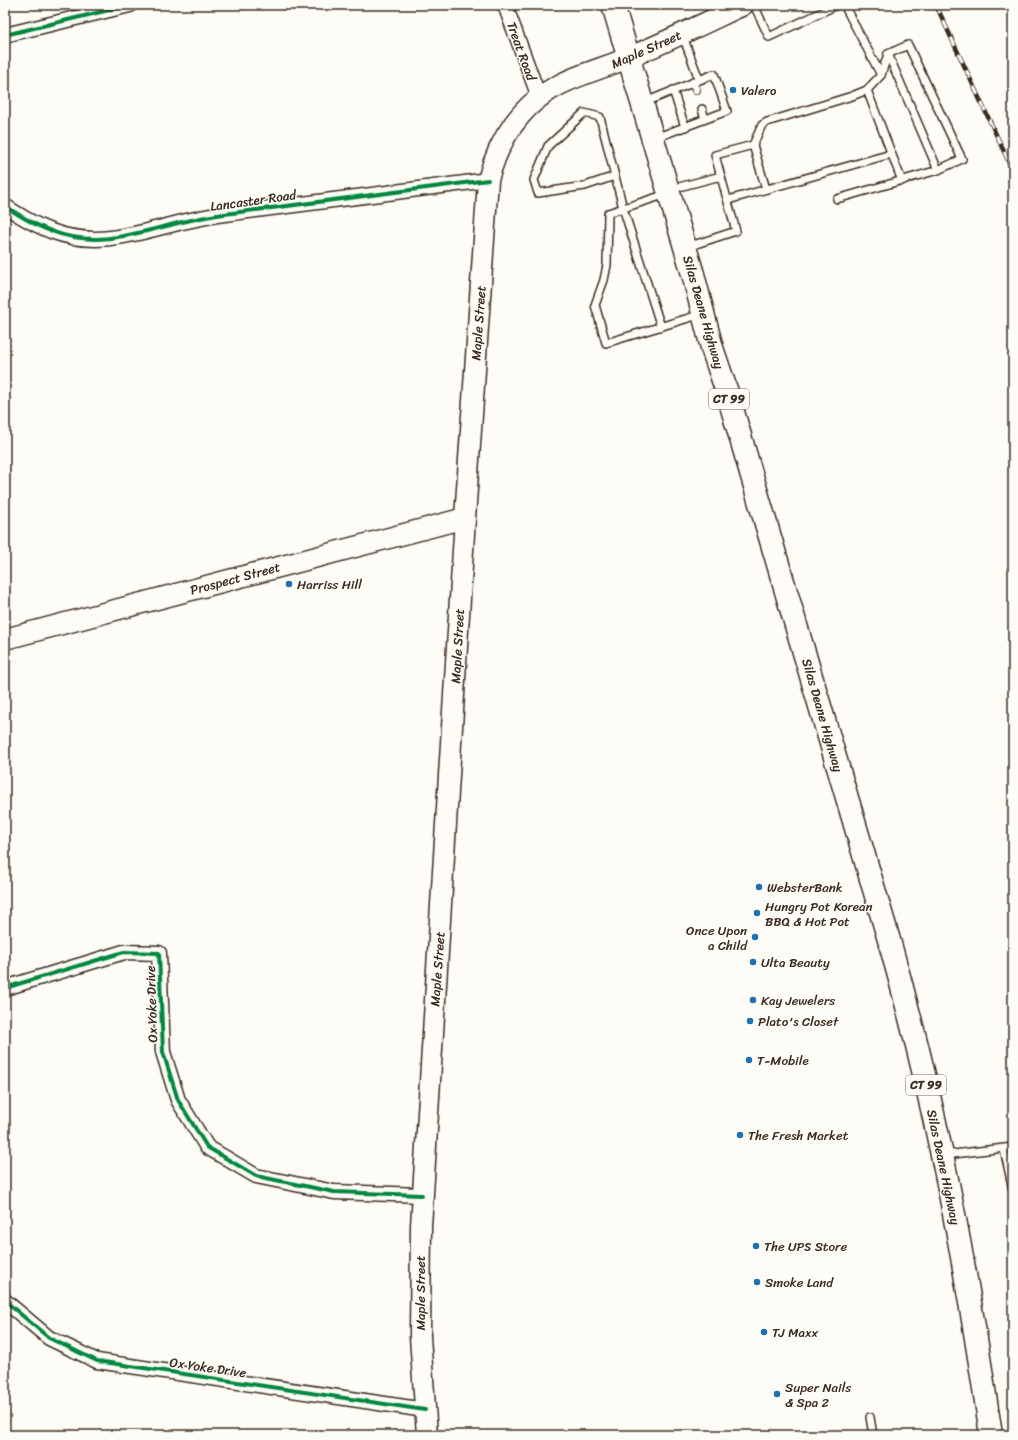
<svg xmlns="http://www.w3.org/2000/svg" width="1018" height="1440" viewBox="0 0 1018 1440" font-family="Sriracha,sans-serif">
  <rect width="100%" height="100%" fill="#fdfcf7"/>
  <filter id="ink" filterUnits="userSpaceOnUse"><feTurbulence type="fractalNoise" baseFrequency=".025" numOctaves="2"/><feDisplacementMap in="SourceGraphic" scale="8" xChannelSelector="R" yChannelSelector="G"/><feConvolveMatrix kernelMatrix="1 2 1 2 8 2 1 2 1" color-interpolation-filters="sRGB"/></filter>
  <g filter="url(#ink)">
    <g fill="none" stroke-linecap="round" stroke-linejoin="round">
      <defs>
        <g id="service">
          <polyline points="754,5 769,37 837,5"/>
          <polyline points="844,5 881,75"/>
          <polyline points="682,34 699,79"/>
          <polyline points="888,54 938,170"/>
          <polyline points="693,82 696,90"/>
          <polyline points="673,90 685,127"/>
          <polyline points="867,90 902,181"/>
          <polyline points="643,103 714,74 727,111 655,138"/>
          <polyline points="702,109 705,119"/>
          <polyline points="615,176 585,186 538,193 534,180 548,146 584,113 600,117 623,208 661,327"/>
          <polyline points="671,189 721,176"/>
          <polyline points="766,189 753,145 762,125 767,122 852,96 867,90 881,75 888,54 908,45 962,159 938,170 837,199"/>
          <polyline points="667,194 608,213 607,265 604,280 595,305 606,343 702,314"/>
          <polyline points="728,200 891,154"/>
          <polyline points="687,247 736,231 715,155 753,145"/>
          <polyline points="1004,1149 1013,1190"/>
          <polyline points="945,1155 1013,1147"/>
          <polyline points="870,1417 873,1435"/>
        </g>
        <g id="minor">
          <polyline points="505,5 539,97"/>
          <polyline points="5,35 130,5"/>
          <path d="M5 206C20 216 34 225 51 231 95 248 135 234 178 223 191 220 204 217 217 215L488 180"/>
          <polyline points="5,988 124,952 159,953 163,1052 178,1100 207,1147 256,1176 334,1192 422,1195"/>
          <polyline points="5,1301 49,1338 97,1361 425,1410"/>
        </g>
        <g id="secondary">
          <polyline points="5,639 465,518"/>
          <path d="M427 1435 420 1337 421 1226 465 518 488 180C499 139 522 103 561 84 583 73 607 67 630 57 668 41 705 23 743 5"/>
        </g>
        <path id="primary" d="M613 5 693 274 712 348 728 395 889 940C909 1011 927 1083 942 1155 962 1248 977 1341 991 1435"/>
      </defs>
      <!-- service casing -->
      <use href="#service" stroke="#3b2a1e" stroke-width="10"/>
      <!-- minor casing -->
      <use href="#minor" stroke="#3b2a1e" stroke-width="17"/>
      <!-- secondary casing -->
      <use href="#secondary" stroke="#3b2a1e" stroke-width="23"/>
      <!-- primary casing -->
      <use href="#primary" stroke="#3b2a1e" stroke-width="25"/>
      <!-- service -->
      <use href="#service" stroke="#fdfcf7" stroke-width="7"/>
      <!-- minor -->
      <use href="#minor" stroke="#fdfcf7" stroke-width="14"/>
      <!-- secondary -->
      <use href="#secondary" stroke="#fdfcf7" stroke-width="20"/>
      <!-- primary -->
      <use href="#primary" stroke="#fdfcf7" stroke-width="22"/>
      <defs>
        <polyline id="rail" points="936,5 1013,171"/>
      </defs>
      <!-- rail casing -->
      <use href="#rail" stroke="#3b2a1e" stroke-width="4.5"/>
      <!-- rail -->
      <use href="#rail" stroke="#fdfcf7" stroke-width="3" stroke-dasharray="9" stroke-linecap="butt"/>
      <defs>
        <g id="cycleway">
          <polyline points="5,35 130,5"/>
          <path d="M5 206C20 216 34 225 51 231 95 248 135 234 178 223 191 220 204 217 217 215L488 180"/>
          <polyline points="5,988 124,952 159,953 163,1052 178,1100 207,1147 256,1176 334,1192 422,1195"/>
          <polyline points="5,1301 49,1338 97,1361 425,1410"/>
        </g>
      </defs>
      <!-- cycleway casing -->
      <use href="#cycleway" stroke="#fdfcf7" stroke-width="6"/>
      <!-- cycleway -->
      <use href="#cycleway" stroke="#00873e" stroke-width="4"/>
    </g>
  </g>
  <!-- markers -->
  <g fill="#1f6fb2" stroke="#fdfcf7" stroke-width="1.5">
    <circle cx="733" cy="90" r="4"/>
    <circle cx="289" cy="584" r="4"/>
    <circle cx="759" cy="887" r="4"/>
    <circle cx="757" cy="913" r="4"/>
    <circle cx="755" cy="937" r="4"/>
    <circle cx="753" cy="962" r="4"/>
    <circle cx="753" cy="1000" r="4"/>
    <circle cx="750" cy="1021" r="4"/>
    <circle cx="749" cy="1060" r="4"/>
    <circle cx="740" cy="1135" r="4"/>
    <circle cx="756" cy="1246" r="4"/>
    <circle cx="757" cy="1282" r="4"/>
    <circle cx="764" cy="1332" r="4"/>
    <circle cx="777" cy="1394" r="4"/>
  </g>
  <g text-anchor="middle" stroke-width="3" stroke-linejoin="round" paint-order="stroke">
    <!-- shield labels -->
    <g fill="#fdfcf7" stroke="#75695f" stroke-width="1">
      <rect x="709" y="389" width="40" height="20" rx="3"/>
      <rect x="906" y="1075" width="40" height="20" rx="3"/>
    </g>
    <g font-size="12" font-weight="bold" fill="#3b2a1e">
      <text x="729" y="403">CT 99</text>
      <text x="926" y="1089">CT 99</text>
    </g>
    <!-- street labels -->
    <g font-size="13" fill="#3b2a1e" stroke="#fdfcf7">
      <text transform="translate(646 49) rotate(-24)" y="5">Maple Street</text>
      <text transform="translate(522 51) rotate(70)" y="5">Treat Road</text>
      <text transform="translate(253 200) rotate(-8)" y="5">Lancaster Road</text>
      <text transform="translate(704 312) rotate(74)" y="5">Silas Deane Highway</text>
      <text transform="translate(478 323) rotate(-86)" y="5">Maple Street</text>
      <text transform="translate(235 578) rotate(-15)" y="5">Prospect Street</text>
      <text transform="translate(457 646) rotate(-87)" y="5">Maple Street</text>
      <text transform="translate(823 715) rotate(74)" y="5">Silas Deane Highway</text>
      <text transform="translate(437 969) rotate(-86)" y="5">Maple Street</text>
      <text transform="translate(151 1004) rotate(-92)" y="5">Ox Yoke Drive</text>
      <text transform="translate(944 1167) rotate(78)" y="5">Silas Deane Highway</text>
      <text transform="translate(420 1293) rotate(-90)" y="5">Maple Street</text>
      <text transform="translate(208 1367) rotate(8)" y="5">Ox Yoke Drive</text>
    </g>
    <!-- poi labels -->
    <g font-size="13" fill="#3b2a1e" stroke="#fdfcf7" text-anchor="start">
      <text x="741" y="95">Valero</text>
      <text x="297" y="589">Harriss Hill</text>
      <text x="767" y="892">WebsterBank</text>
      <text x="765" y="911">Hungry Pot Korean<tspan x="765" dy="15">BBQ &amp; Hot Pot</tspan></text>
      <text x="747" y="935" text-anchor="end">Once Upon<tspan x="747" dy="15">a Child</tspan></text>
      <text x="761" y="967">Ulta Beauty</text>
      <text x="761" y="1005">Kay Jewelers</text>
      <text x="758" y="1026">Plato's Closet</text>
      <text x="757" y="1065">T-Mobile</text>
      <text x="748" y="1140">The Fresh Market</text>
      <text x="764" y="1251">The UPS Store</text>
      <text x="765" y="1287">Smoke Land</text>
      <text x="772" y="1337">TJ Maxx</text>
      <text x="785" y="1392">Super Nails<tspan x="785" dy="15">&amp; Spa 2</tspan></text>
    </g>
  </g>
  <!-- margin -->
  <rect width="1018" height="1440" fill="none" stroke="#fdfcf7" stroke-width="20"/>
  <rect x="10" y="10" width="998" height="1420" fill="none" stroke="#3b2a1e" stroke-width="1.5" filter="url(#ink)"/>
</svg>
